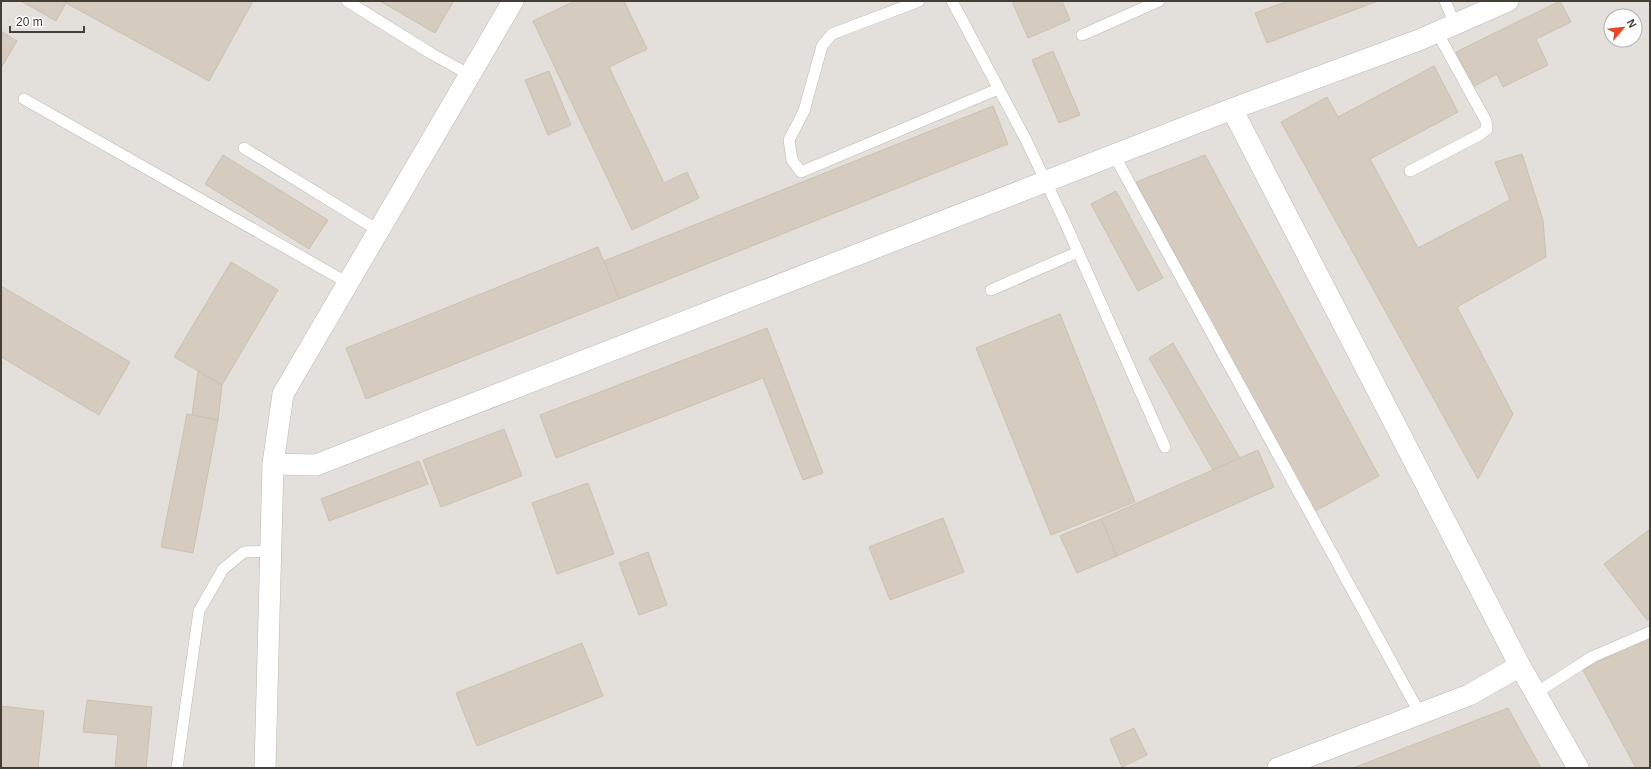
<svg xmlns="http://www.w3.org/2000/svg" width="1651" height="769" viewBox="0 0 1651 769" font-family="Helvetica,sans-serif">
  <rect width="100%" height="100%" fill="#f1eee6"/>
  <!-- industrial -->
  <path fill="#e3dfda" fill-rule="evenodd" d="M1 1H1650V768H1ZM1611 16H1635V40H1611Z"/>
  <!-- building -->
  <g fill="#d5ccbf" stroke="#ccc1b0">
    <polygon points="21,1 253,1 209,81 66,3 56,21"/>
    <polygon points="380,1 451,1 453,2 435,33"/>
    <polygon points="575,1 624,1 647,49 609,67 664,183 687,172 699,198 632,230 533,21"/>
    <polygon points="1012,1 1062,1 1070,20 1028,38"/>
    <polygon points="1288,1 1378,1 1267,43 1255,13"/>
    <polygon points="1560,1 1571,22 1536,39 1548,65 1503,87 1497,74 1473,87 1456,52"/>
    <polygon points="1,31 17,41 1,68"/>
    <polygon points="1053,51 1080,115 1059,123 1032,60"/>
    <polygon points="1434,66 1458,112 1370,159 1418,248 1510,200 1495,162 1522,154 1543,220 1546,257 1457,307 1513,414 1478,479 1281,122 1327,97 1338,117"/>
    <polygon points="549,71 571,125 548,135 525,80"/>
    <polygon points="993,106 1008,144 619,299 604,261"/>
    <polygon points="223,155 328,220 309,249 205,184"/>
    <polygon points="1205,155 1379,476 1314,512 1136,182"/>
    <polygon points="1116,191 1163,278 1138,291 1091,204"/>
    <polygon points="598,247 619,299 366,399 346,348"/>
    <polygon points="231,262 278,290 222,385 174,357"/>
    <polygon points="1,286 130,362 99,415 1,357"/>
    <polygon points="1060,314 1135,502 1051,535 976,348"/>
    <polygon points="767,328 823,473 803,480 763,378 556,458 540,415"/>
    <polygon points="1173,343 1240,458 1213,470 1149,358"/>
    <polygon points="198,371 222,385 218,420 192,415"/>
    <polygon points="187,414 218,420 193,553 161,547"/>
    <polygon points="504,429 522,476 441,507 423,460"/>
    <polygon points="1258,450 1274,487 1117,556 1101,519"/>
    <polygon points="419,461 428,484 329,521 321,499"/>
    <polygon points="588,483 614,554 557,574 532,503"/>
    <polygon points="943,518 964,572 890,600 869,547"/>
    <polygon points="1101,519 1117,556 1077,573 1060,536"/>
    <polygon points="1650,529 1650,618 1647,620 1604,564"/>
    <polygon points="648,552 667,605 639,615 619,563"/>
    <polygon points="1650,634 1650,768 1636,768 1583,670"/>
    <polygon points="582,643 603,696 477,746 456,693"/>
    <polygon points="87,700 152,707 146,768 115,768 118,735 83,732"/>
    <polygon points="1,706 44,711 38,768 1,768"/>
    <polygon points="1508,708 1541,768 1353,768"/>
    <polygon points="1134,728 1147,755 1122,767 1110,739"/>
  </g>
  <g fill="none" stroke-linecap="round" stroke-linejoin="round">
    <defs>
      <g id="service">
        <polyline points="347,1 432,54 470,75"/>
        <polyline points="919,1 832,34 822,46 804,111 789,140 792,160 801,172 998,89"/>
        <polyline points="952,1 1026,140 1063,218 1165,447"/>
        <polyline points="1445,1 1455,24"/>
        <polyline points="1082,35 1159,1"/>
        <polyline points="24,99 348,283"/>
        <polyline points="244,148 379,231"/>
        <polyline points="1114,155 1420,714"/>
        <polyline points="1410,171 1481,134 1487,129 1486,121 1437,32"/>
        <polyline points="991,290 1078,252"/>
        <polyline points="1536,693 1592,657 1650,632"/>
        <polyline points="177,768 199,611 223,569 244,552 271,551"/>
      </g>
      <g id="minor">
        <polyline points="1232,109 1520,666 1578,768"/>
        <polyline points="273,464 316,465 1232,109 1419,40 1508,1"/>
        <polyline points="265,768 273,464 283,394 513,1"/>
        <polyline points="1278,768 1469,695 1520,666"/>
      </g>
    </defs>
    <!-- service casing -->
    <use href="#service" stroke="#bfb8ac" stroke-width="12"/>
    <!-- minor casing -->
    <use href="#minor" stroke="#bfb8ac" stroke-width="22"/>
    <!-- service -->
    <use href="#service" stroke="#fff" stroke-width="11"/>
    <!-- minor -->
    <use href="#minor" stroke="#fff" stroke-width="21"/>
  </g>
  <!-- border -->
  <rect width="1651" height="769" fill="none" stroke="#433e36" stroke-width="4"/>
  <!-- north arrow -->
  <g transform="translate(1623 28) rotate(62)"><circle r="19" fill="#ffffff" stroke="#b4b2af"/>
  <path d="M0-3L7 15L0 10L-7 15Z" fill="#e74626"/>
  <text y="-6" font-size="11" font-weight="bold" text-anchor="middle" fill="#433e36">N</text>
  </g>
  <!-- scale -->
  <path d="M10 26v6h74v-6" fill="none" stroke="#433e36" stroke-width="2"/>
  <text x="16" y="26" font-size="12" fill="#433e36" stroke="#ffffff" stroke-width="3" paint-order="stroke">20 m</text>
</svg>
